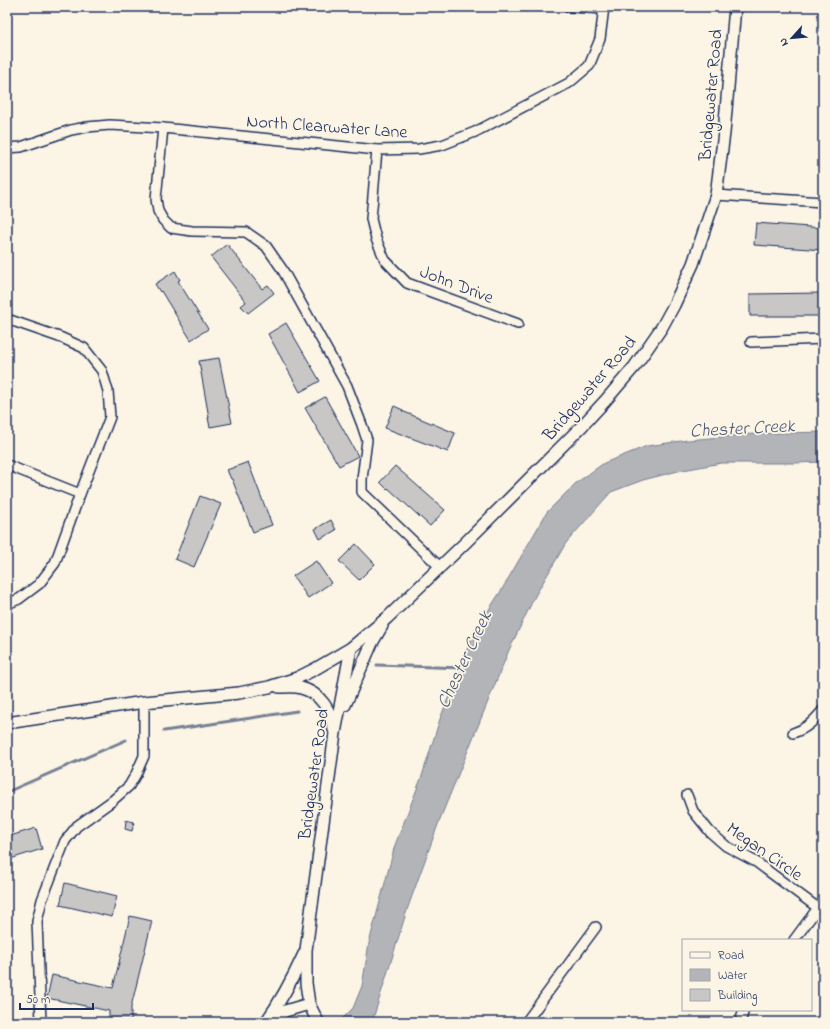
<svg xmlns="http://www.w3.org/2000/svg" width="830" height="1029" viewBox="0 0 830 1029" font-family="'Indie Flower',sans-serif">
  <rect width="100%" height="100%" fill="#fcf5e5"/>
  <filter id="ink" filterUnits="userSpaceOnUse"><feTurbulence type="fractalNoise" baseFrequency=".025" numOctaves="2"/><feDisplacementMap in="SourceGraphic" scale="8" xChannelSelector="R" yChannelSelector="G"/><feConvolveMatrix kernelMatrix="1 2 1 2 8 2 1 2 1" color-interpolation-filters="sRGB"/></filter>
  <g filter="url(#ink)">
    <!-- water -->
    <polygon fill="#b2b4b8" stroke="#767f94" points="823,432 823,462 795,463 721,463 678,471 643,480 611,492 566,543 535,596 509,650 440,819 408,907 372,1022 339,1022 353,1008 362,986 369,943 395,845 422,776 440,719 473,634 501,591 547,512 576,483 604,463 647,446 688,440 753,434"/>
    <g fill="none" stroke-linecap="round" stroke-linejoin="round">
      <!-- stream -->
      <g stroke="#767f94" stroke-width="3">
        <polyline points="377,665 463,668"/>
        <polyline points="164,731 297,711"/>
        <polyline points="7,792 126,740"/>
      </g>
    </g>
    <!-- building -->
    <g fill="#c8c7c6" stroke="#1b2f5e">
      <polygon points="756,223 823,228 823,250 754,245"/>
      <polygon points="227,244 262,289 268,285 274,293 248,313 241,306 246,302 211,257"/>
      <polygon points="175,271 180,280 178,281 208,329 191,340 161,291 160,292 155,284"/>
      <polygon points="823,293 823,316 750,316 750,294"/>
      <polygon points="286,323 320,381 300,392 268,334"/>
      <polygon points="219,358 232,423 210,427 208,418 209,418 199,361"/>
      <polygon points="325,397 358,456 339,466 305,408"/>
      <polygon points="394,406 403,410 402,411 455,433 448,452 385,428"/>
      <polygon points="248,462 272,525 253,532 232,479 231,479 227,470"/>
      <polygon points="395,466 445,510 430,526 388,488 387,489 380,482"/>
      <polygon points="200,496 221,504 194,567 175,559"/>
      <polygon points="331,520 336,530 320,539 315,529"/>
      <polygon points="356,544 375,564 359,580 339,561"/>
      <polygon points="316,561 331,583 308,598 293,576"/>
      <polygon points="126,820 134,822 132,831 125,829"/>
      <polygon points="36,828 42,849 7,860 7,837"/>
      <polygon points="65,883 117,896 112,917 60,905"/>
      <polygon points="130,916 152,921 131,1007 131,1022 109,1022 109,1011 47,998 52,975 113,988"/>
    </g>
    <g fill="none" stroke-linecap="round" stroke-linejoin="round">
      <defs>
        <g id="minor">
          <polyline points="569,7 604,9"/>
          <polyline points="163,128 156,199 158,211 163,220 171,228 192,231 246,232 266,246 282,269 347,386 362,425 367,440 362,479 362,492 440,567"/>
          <polyline points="7,148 21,147 71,130 87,127 110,125 163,128 377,150 419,149 442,145 475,132 569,83 589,66 600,39 604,7"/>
          <polyline points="377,150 371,219 376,239 385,260 407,283 518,324"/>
          <polyline points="716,195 823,202"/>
          <polyline points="7,319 62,338 84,348 102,371 108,391 110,417 80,494 55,563 39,584 19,599 7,604"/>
          <polyline points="751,342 823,339"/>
          <polyline points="7,465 80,494"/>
          <path d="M793 733C806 729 814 721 823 710"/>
          <polyline points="687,795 693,811 710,832 726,846 756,862 818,908"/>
          <polyline points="794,940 823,901"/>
          <polyline points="41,1022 37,921 42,900 65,841 77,826 112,801 129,786 136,774 144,756 144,702"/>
          <polyline points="526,1022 596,927"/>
          <polyline points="740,1022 744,1010"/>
        </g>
        <g id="tertiary">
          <path d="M279 687C286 687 295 686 301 688 321 693 331 711 334 730"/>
          <polyline points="345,705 372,643 382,626"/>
          <polyline points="7,723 144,702 239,693 269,687 297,678 315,669 351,648 387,618 466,542 582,426 605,401 635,366 662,327 674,305 693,264 716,195 724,133 735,7"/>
          <path d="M266 1022C281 1001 293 978 304 954"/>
          <polyline points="269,1022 285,1011 309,1004"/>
          <polyline points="318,1022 309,1004 306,983 306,950 335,733 351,648"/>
        </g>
      </defs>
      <!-- minor casing -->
      <use href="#minor" stroke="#1b2f5e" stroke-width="12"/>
      <!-- tertiary casing -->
      <use href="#tertiary" stroke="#1b2f5e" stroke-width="14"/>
      <!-- minor -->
      <use href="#minor" stroke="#fcf5e5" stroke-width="9"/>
      <!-- tertiary -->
      <use href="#tertiary" stroke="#fcf5e5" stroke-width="11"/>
    </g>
  </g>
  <g text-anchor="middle" stroke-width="3.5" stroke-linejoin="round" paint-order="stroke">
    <!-- street labels -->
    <g font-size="18" fill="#1b2f5e" stroke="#fcf5e5">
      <text transform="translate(710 95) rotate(-85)" y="6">Bridgewater Road</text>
      <text transform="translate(327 126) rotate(4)" y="6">North Clearwater Lane</text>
      <text transform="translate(457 284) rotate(21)" y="6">John Drive</text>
      <text transform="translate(589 388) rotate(-49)" y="6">Bridgewater Road</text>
      <text transform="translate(313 774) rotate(-82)" y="6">Bridgewater Road</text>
      <text transform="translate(765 851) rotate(35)" y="6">Megan Circle</text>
    </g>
    <!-- water labels -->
    <g font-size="19" font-style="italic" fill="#485779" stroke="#fcf5e5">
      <text transform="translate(742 427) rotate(-3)" y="7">Chester Creek</text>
      <text transform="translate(463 659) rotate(-65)" y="7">Chester Creek</text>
    </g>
  </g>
  <!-- margin -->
  <rect width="830" height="1029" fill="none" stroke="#fcf5e5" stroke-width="24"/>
  <rect x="12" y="12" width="806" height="1005" fill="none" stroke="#1b2f5e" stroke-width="1.5" filter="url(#ink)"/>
  <!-- legend -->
  <rect x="682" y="939" width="130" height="72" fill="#fcf5e5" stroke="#a2a6af"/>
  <rect x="690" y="952" width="20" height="6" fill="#fcf5e5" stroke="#a2a6af"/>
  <text x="718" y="959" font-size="12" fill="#1b2f5e">Road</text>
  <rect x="690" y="969" width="20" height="12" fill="#b2b4b8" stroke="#a2a6af"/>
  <text x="718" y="979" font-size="12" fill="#1b2f5e">Water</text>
  <rect x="690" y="989" width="20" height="12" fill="#c8c7c6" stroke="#a2a6af"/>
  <text x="718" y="999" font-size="12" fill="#1b2f5e">Building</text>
  <!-- north arrow -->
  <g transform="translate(792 38) rotate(243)" stroke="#fcf5e5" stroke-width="3" paint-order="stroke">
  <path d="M0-3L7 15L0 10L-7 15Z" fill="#1b2f5e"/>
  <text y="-6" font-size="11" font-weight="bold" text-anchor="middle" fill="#1b2f5e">N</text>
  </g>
  <!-- scale -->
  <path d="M20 1003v6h73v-6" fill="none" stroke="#1b2f5e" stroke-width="2"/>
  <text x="26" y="1003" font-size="12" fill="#1b2f5e" stroke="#fcf5e5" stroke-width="3" paint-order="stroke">50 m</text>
</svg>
